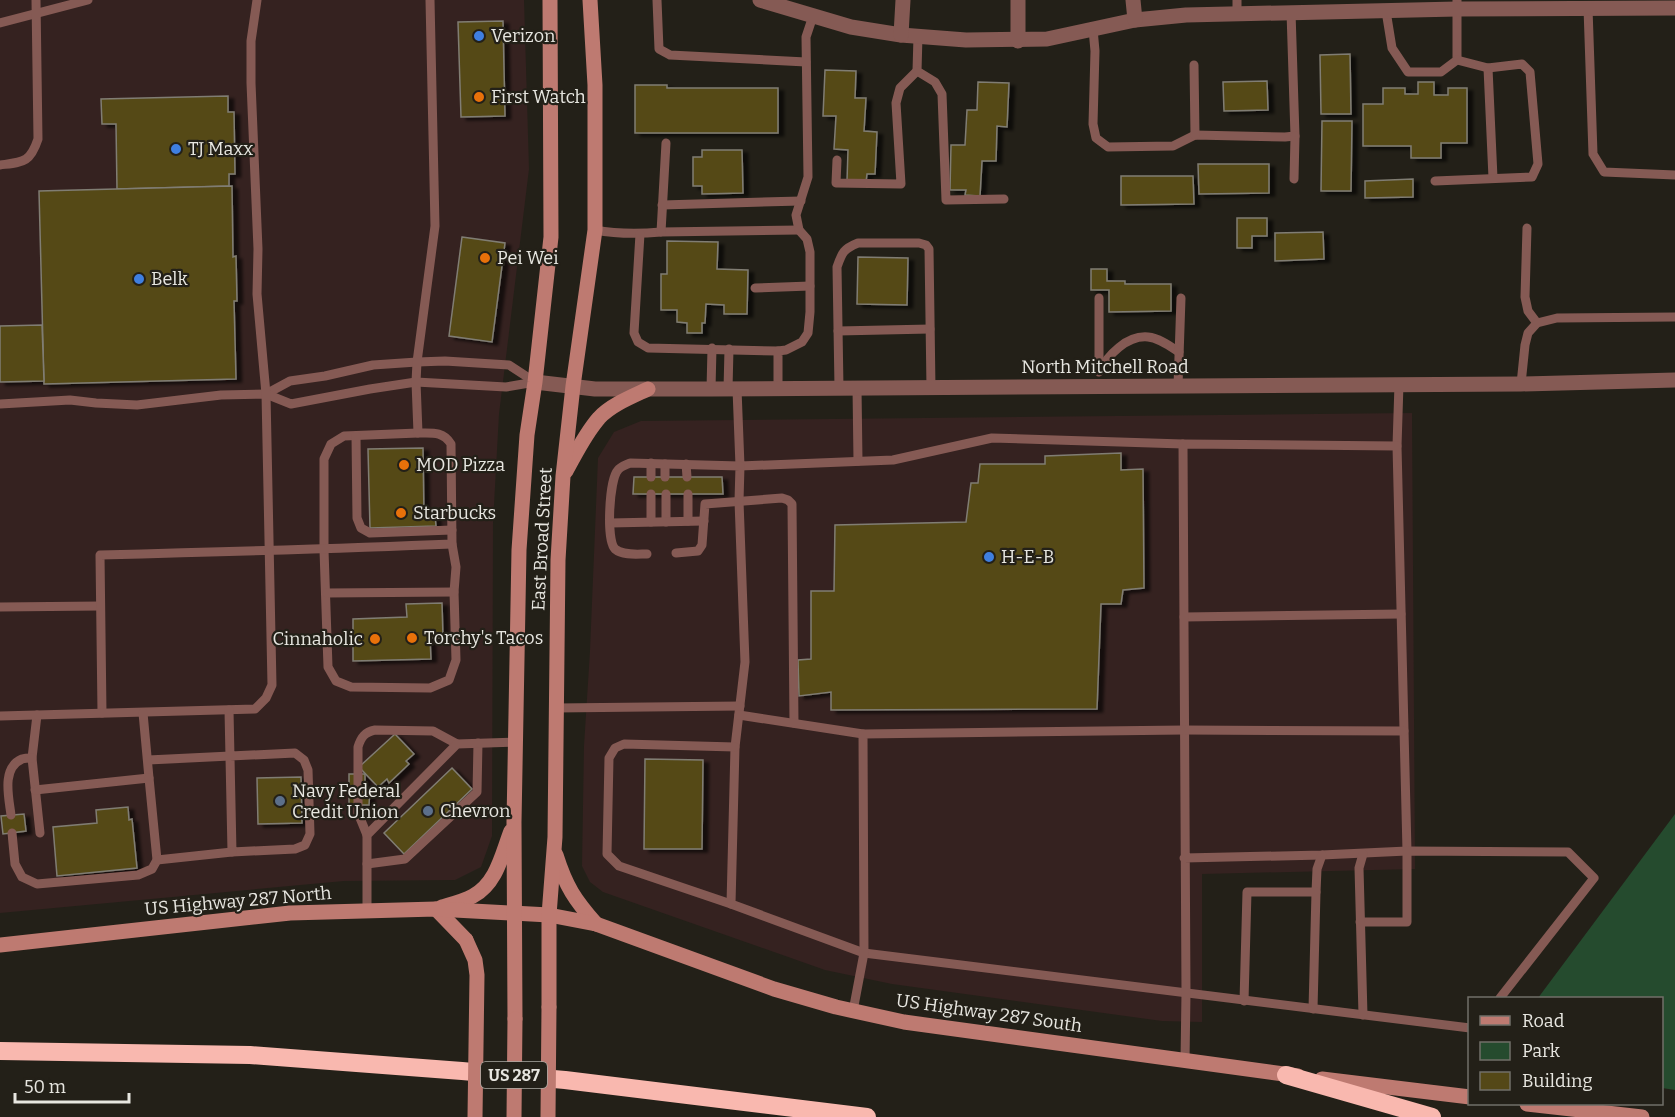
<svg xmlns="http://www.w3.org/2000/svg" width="1675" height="1117" viewBox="0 0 1675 1117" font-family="Bitter,serif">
  <defs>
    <filter id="shadow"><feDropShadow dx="5.5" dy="3" stdDeviation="1.5" flood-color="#0009"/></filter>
  </defs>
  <rect width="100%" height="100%" fill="#232018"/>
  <!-- commercial -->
  <g fill="#352220">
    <polygon points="0,0 524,0 529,169 499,414 493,523 492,836 481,867 455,880 344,881 0,913"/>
    <polygon points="1412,413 1415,869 1202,874 1202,1022 1162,1021 892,984 825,970 603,892 590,882 582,866 584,746 590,651 598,458 614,432 641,421"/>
  </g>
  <!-- green -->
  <polygon fill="#254b2e" points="1675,814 1675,1090 1662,1088 1662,998 1538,998"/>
  <!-- building -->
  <g fill="#544817" stroke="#807d73" stroke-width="1.5" filter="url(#shadow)">
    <polygon points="503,21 505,116 461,117 458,22"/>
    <polygon points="1350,54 1351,114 1321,114 1320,55"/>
    <polygon points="825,70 856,71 855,98 866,98 864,131 877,132 875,174 867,174 866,182 847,181 848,150 834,149 836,116 823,116"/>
    <polygon points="1267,81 1268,110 1224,111 1223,82"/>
    <polygon points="978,82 1009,83 1007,127 997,126 996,161 982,161 980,196 965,195 966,190 950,190 951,145 965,145 967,110 977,110"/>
    <polygon points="1418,82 1434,82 1434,95 1448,95 1448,88 1467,88 1467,143 1441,143 1441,158 1411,158 1411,146 1363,146 1363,104 1383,104 1383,88 1405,88 1405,94 1418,94"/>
    <polygon points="635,85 667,85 667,88 778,88 778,133 635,133"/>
    <polygon points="228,96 228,112 234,112 235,174 229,174 229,186 117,189 116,124 102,124 101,99"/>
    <polygon points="1322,121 1352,121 1351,191 1321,191"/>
    <polygon points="702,150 742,150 743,193 702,194 702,186 693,186 693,157 702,157"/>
    <polygon points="1198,164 1269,164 1269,193 1199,194"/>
    <polygon points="1121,176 1193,176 1194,204 1121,205"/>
    <polygon points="1413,179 1413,197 1365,198 1365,181"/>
    <polygon points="232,186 233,257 236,256 237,301 234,301 236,379 44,384 39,191"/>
    <polygon points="1237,218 1267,218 1267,236 1252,236 1252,248 1237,248"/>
    <polygon points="1323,232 1324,259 1275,261 1275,233"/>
    <polygon points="462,237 505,243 492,342 449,336"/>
    <polygon points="667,241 718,242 717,269 748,270 747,314 724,314 724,305 706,304 705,323 702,323 702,333 687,333 687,323 677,322 677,310 661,310 661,274 667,274"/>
    <polygon points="858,257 908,258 907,305 857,304"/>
    <polygon points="1091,269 1107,269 1107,281 1125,281 1125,284 1171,284 1171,311 1109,312 1109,290 1091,290"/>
    <polygon points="42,325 44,381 0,382 0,326"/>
    <polygon points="423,448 424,516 435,516 436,526 370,528 368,449"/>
    <polygon points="1121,453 1121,470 1143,469 1144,588 1123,590 1121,604 1101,604 1097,709 831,710 831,692 799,696 798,660 811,659 811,591 834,591 835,525 966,522 971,483 978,483 980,464 1045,464 1045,456"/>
    <polygon points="634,477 722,477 723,494 633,494"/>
    <polygon points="442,603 443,638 430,638 431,659 353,661 353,619 407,617 406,604"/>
    <polygon points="395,734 414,754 406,761 409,764 389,783 387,779 378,787 359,767"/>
    <polygon points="645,759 703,760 702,849 644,849"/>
    <polygon points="452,768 472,789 404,854 384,833"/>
    <polygon points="349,774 365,774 365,788 370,788 369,805 349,805"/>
    <polygon points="301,777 302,823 258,824 257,778"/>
    <polygon points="128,807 129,820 132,819 137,868 57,876 53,827 97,823 96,810"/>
    <polygon points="24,814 26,831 3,834 1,816"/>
  </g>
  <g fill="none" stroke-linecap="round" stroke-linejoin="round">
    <!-- lane -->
    <g stroke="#855a54" stroke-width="9">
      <polyline points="657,0 659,49 670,55 806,62"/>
      <polyline points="1237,0 1237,13"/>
      <polyline points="1588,8 1593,154 1604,172 1675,175"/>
      <polyline points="1386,11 1392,48 1408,72 1441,72 1457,60 1457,0"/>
      <polyline points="0,23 88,0"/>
      <polyline points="1093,29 1095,51 1093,124 1096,138 1108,147 1173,146 1195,135 1285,137 1295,136 1291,12"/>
      <polyline points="918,36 917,71 935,82 942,94 946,200 1004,199"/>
      <polyline points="1194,65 1195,135"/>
      <polyline points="1488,68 1493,178"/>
      <polyline points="837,160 836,183 901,184 896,103 900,88 917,71"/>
      <path d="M0 165C23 162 30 163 38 139L36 0"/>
      <polyline points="1294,179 1295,136"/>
      <polyline points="1435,181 1532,177 1538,164 1530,72 1522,64 1488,68 1457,60"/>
      <polyline points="662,205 801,201"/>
      <polyline points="1527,228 1525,297 1528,311 1537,323"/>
      <path d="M595 230C617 234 639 234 661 232L799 230"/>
      <polyline points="661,232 666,143"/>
      <polyline points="640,234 634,333 638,342 648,348 778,351"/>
      <polyline points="755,288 810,286"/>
      <polyline points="1099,298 1099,369"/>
      <polyline points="838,331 930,329"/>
      <path d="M1099 372C1108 355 1127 335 1148 337 1159 338 1170 346 1179 352"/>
      <polyline points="1521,384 1525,345 1528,333 1537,323 1557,318 1675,317"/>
      <polyline points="1178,386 1181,298"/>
      <path d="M839 388 837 267C842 253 843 249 858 243H919L926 245 929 249 931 388"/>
      <polyline points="857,388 858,461"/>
      <polyline points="711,389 712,348"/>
      <polyline points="728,389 729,349"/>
      <polyline points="737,389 740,466 893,460 992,438 1183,444"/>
      <polyline points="778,389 778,351 786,350 802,342 808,333 810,312 810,252 807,239 799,230 796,215 808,177 806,37 813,16"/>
      <polyline points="266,394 290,381 325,376 373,365 417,362 445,361 509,365 535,382"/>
      <polyline points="0,404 70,400 96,403 137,405 221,395 266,394 291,404 370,389 416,382 506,387 535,382"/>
      <polyline points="418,433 344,436 331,444 324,459 324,550 328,667 336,681 351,687 430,688 449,680 456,660 454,592 456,567 452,544"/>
      <polyline points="356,436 357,518 361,528 370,533 452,530"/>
      <polyline points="1397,446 1399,384"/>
      <polyline points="651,463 651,477"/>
      <polyline points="665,464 665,477"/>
      <polyline points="686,464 687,477"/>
      <polyline points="666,494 666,522"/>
      <polyline points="688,494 688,521"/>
      <polyline points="651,522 651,494"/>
      <polyline points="610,523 704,521"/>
      <polyline points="676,553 698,551 702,545 705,504 782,498 788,500 792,504 794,723"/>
      <path d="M647 554C638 554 623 556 615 549 606 540 609 480 618 470 620 467 626 465 630 463L740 466 739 501 745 662 735 747 731 904 864 953 1470 1028"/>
      <polyline points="327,593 454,592"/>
      <polyline points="0,607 100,606"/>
      <polyline points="1184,617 1401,614"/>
      <polyline points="556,708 740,706"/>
      <path d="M102 713 100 555C217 552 334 549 452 544L451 444C443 431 432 433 418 433L416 382 417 362 435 226 430 0"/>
      <polyline points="37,715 32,758 40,833"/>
      <polyline points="739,715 863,734"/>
      <polyline points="0,716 255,709 266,698 272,685 266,394 257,294 258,249 251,83 251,41 257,0"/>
      <polyline points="148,760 295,753 304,760 308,770 310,834 305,845 295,849 232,852 229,710"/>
      <polyline points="35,790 149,778 143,713"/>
      <path d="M11 815C9 798 1 768 22 759 25 758 28 758 32 758"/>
      <polyline points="12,833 15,864 22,877 37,884 138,875 152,869 157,860 149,778"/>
      <path d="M367 835 358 813V747C361 737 365 732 375 730L433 731 457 744"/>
      <polyline points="1184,858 1322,855 1407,851 1397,446 1183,444 1186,993 1185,1061"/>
      <polyline points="157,860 232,852"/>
      <polyline points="367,864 405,859 477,792 478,743"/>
      <polyline points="1316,892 1317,869 1322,855"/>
      <polyline points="731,904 619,866 607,854 609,758 615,748 624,744 735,747"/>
      <polyline points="367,911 367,835 457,744 516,742"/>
      <polyline points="1360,922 1407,922 1407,851 1568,852 1594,878 1500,998"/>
      <polyline points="1244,1001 1247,892 1316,892 1313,1009"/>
      <polyline points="853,1011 864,953 863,734 1184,730 1404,731"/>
      <polyline points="1363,1015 1359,868 1363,854"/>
    </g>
    <!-- street -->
    <g stroke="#855a54" stroke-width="15">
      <polyline points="760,0 851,27 901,35 966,40 1047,39 1135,20 1186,15 1457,9 1675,8"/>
      <polyline points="1018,0 1018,41"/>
      <polyline points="1133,0 1135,20"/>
      <polyline points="901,35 903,0"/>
      <polyline points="535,382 595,389 711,389 1521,384 1675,380"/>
    </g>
    <!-- secondary -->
    <g stroke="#be7a71" stroke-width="15">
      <path d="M566 471C576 453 585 434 599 418 611 405 631 397 648 389"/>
      <path d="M556 855C566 887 575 900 596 924"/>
      <path d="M442 907C452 904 464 901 473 896 497 883 502 854 511 831"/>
      <polyline points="436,909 466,940"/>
      <polyline points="0,945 290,913 436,909 549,915 596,924 774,989 836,1007 904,1022 1298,1076"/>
      <polyline points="549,1007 549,915 555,837 558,560 563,476 573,386 595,230 595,85 590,0"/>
      <polyline points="515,1019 514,822 519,550 527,435 535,382 551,237 550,0"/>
      <polyline points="1322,1079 1470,1097"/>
      <polyline points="1527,1104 1642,1117"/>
    </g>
    <!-- highway -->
    <g stroke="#f9b8af" stroke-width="18">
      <polyline points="0,1051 250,1055 462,1071 565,1080 867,1117"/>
      <polyline points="1286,1075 1432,1117"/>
    </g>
    <!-- secondary-bridge -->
    <g stroke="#be7a71" stroke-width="15">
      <polyline points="466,940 475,960 477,975 475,1117"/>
      <polyline points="514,1117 515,1019"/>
      <polyline points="548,1117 549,1007"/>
    </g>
  </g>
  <!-- markers -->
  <g fill="#3f7fe0" stroke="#232018" stroke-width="2">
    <circle cx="479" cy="36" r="6"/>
    <circle cx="176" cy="149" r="6"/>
    <circle cx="139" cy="279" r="6"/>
    <circle cx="989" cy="557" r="6"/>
  </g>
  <g fill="#e8710a" stroke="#232018" stroke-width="2">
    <circle cx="479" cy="97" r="6"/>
    <circle cx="485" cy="258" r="6"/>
    <circle cx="404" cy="465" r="6"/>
    <circle cx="401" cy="513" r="6"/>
    <circle cx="412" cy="638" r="6"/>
    <circle cx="375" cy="639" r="6"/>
  </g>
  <g fill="#5c6f8a" stroke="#232018" stroke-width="2">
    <circle cx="280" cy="801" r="6"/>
    <circle cx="428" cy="811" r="6"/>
  </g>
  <g text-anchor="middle" stroke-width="4.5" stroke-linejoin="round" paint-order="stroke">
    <!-- shield labels -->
    <rect fill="#232018" stroke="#acaba4" stroke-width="1.5" x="481" y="1062" width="66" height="26" rx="4.5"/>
    <g font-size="16" font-weight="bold" fill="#e7e6e0">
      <text x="514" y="1081">US 287</text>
    </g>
    <!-- poi labels -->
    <g font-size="18" fill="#e7e6e0" stroke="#232018" text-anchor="start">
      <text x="491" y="42">Verizon</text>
      <text x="491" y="103">First Watch</text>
      <text x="188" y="155">TJ Maxx</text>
      <text x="497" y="264">Pei Wei</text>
      <text x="151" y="285">Belk</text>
      <text x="416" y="471">MOD Pizza</text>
      <text x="413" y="519">Starbucks</text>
      <text x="1001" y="563">H-E-B</text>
      <text x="424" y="644">Torchy's Tacos</text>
      <text x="363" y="645" text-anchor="end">Cinnaholic</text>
      <text x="292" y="797">Navy Federal<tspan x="292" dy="21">Credit Union</tspan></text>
      <text x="440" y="817">Chevron</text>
    </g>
    <!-- street labels -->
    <g font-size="18" fill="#e7e6e0" stroke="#232018">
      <text x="1105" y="373">North Mitchell Road</text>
      <text transform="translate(542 539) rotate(-87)" y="6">East Broad Street</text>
      <text transform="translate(238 901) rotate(-5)" y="6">US Highway 287 North</text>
      <text transform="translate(989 1013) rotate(8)" y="6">US Highway 287 South</text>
    </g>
  </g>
  <!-- legend -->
  <rect x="1468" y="997" width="195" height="108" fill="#232018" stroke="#716f68" stroke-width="1.5"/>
  <rect x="1480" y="1016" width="30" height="9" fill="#be7a71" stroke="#716f68" stroke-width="1.5"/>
  <text x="1522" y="1027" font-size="18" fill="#e7e6e0">Road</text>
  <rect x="1480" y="1042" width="30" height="18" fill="#254b2e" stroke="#716f68" stroke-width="1.5"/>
  <text x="1522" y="1057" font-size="18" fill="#e7e6e0">Park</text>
  <rect x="1480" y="1072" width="30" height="18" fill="#544817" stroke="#716f68" stroke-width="1.5"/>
  <text x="1522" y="1087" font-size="18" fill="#e7e6e0">Building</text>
  <!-- scale -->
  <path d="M15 1093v9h114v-9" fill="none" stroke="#e7e6e0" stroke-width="3"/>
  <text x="24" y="1093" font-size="18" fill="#e7e6e0" stroke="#232018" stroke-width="4.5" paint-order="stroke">50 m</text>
</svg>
